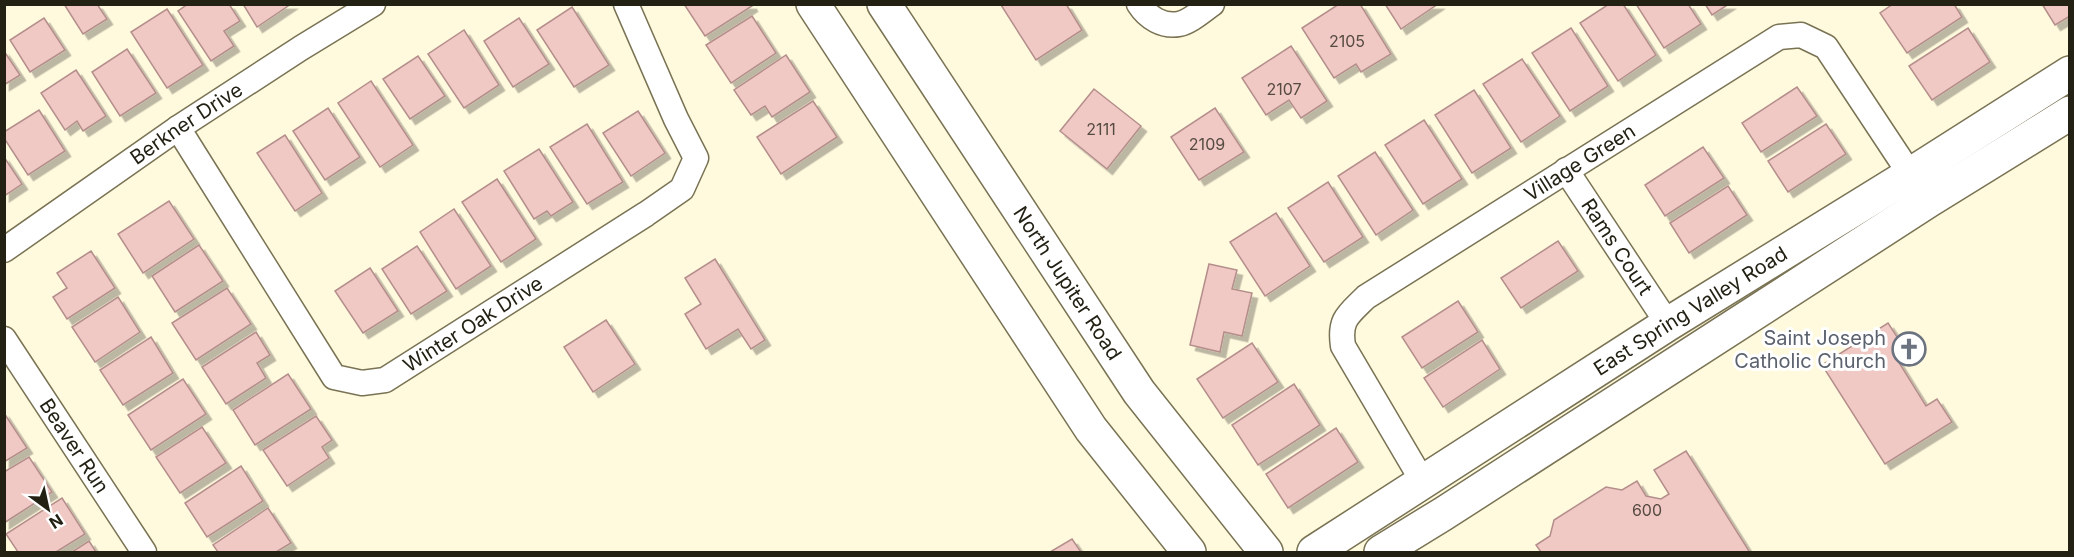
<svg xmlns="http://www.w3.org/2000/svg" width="2074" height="557" viewBox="0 0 2074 557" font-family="Inter,sans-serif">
  <defs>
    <filter id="shadow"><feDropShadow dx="5.5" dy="5.5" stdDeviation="0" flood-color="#0004"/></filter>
  </defs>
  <rect width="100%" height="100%" fill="#fff9dd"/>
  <!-- building -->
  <g fill="#f0c9c5" stroke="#b48e8b" stroke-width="1.5" filter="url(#shadow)">
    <polygon points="64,4 97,4 107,19 83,34"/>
    <polygon points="188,4 229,4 240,21 224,31 234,46 211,61 178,11"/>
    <polygon points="243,4 291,4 257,27"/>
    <polygon points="684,4 751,4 752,6 705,36"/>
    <polygon points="1066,4 1082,30 1036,60 1001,5"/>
    <polygon points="1339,4 1360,4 1391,54 1361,72 1356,64 1334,78 1302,28"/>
    <polygon points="1385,4 1438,4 1401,29"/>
    <polygon points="1609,4 1623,4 1656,55 1618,81 1580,23"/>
    <polygon points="1636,4 1688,4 1701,24 1664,48"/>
    <polygon points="1705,4 1729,4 1712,15"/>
    <polygon points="1893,4 1954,4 1962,17 1907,53 1880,13"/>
    <polygon points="2042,4 2070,4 2070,16 2055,25"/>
    <polygon points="572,7 609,65 574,87 537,30"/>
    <polygon points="167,9 203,65 167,88 131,32"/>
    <polygon points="752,16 776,53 731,83 706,45"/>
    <polygon points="44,18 65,50 30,72 10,40"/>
    <polygon points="519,18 549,64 513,87 484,41"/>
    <polygon points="1571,28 1608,86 1570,111 1532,53"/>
    <polygon points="1968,28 1990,62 1932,100 1909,66"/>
    <polygon points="464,30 499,85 464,108 428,54"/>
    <polygon points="1291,46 1327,101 1301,118 1289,100 1266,115 1242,78"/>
    <polygon points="127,49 156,93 120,116 92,72"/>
    <polygon points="4,51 20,75 4,85"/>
    <polygon points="786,55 810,92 772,117 765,106 751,115 734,90"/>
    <polygon points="418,56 445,96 410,119 383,79"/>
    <polygon points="1522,59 1560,116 1521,142 1483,84"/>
    <polygon points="76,70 106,116 83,131 77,121 65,130 41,93"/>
    <polygon points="371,81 413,145 380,167 338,103"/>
    <polygon points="1797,87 1817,116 1761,152 1742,123"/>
    <polygon points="1094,89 1141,126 1107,169 1060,131"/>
    <polygon points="1474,90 1511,148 1472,173 1435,115"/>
    <polygon points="813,101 837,137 781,174 757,137"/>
    <polygon points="328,108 360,157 325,180 293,131"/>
    <polygon points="1215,108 1244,152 1199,180 1171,137"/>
    <polygon points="39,110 65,151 28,175 4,138 4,132"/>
    <polygon points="638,111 665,153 631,176 603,133"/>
    <polygon points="1424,120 1462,179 1423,204 1385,145"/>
    <polygon points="587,124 623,182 587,204 550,147"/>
    <polygon points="1826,124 1846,154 1788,192 1768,161"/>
    <polygon points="285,135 322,193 295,211 257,153"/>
    <polygon points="1703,147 1724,178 1665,216 1645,185"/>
    <polygon points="539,149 573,202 551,216 547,211 534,219 504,171"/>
    <polygon points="1375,152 1413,210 1376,235 1338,176"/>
    <polygon points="4,157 22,184 4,196"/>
    <polygon points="497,179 536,239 501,262 462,202"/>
    <polygon points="1328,182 1363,237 1324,262 1288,208"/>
    <polygon points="1728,186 1747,215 1689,253 1670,223"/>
    <polygon points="169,201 194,239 143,273 118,234"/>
    <polygon points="454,209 491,266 456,289 420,232"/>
    <polygon points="1276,213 1310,266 1265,296 1230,242"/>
    <polygon points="1558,241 1578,271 1521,308 1501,278"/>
    <polygon points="199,245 223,281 175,312 152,276"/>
    <polygon points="417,246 447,291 411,314 382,269"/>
    <polygon points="91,251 115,288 67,319 53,297 67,288 57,273"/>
    <polygon points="715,259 765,340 751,349 738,329 706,349 685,314 701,304 685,278"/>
    <polygon points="1209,264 1237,270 1232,289 1252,293 1242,336 1224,332 1220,352 1190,345"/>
    <polygon points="370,268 398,311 363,333 335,291"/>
    <polygon points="227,288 251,324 196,360 172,323"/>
    <polygon points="118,297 140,332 95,362 72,327"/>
    <polygon points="1458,301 1478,332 1422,368 1402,337"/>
    <polygon points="606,320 635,364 593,392 564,347"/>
    <polygon points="1888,323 1903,346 1893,353 1926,406 1937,399 1952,422 1885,464 1822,365"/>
    <polygon points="256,332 270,355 257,363 266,378 226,404 202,367"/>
    <polygon points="151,337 173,373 123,405 100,370"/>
    <polygon points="1482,340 1500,369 1443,407 1424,378"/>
    <polygon points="1252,343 1278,382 1223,418 1197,379"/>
    <polygon points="288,374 311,409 255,445 233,410"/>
    <polygon points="183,379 206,414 151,450 128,415"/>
    <polygon points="1294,384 1320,425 1258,465 1232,425"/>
    <polygon points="4,413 27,448 4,462"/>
    <polygon points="316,416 332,440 322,447 329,458 287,486 263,450"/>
    <polygon points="202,427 226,463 180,493 156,457"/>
    <polygon points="1336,428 1358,462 1288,508 1266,474"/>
    <polygon points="1686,451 1749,551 1747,552 1541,552 1536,545 1550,536 1554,520 1606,487 1622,490 1637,481 1646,496 1661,499 1669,494 1654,470"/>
    <polygon points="29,457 52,492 4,523 4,472"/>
    <polygon points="241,466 263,501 207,537 185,503"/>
    <polygon points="62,498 85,534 56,552 18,552 6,534"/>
    <polygon points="268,508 291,543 276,552 218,552 213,545"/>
    <polygon points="1072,539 1081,552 1050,552"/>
    <polygon points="89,541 96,552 72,552"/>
  </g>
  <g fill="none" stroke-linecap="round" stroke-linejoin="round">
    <defs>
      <g id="street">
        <path d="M1139 4C1148 18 1163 27 1179 24 1190 22 1203 10 1212 4"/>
        <path id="s1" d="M178 128 334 377 362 383 385 380 646 214 682 189 696 158 676 119 626 4"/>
        <path id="s2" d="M1566 170 1668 324"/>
        <path id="s3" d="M4 250 178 128 301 48 373 4"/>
        <path id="s4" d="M4 339 144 552"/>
        <path id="s5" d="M1423 482 1343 346C1339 319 1348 315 1366 297L1779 37 1801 35 1826 47 1918 186"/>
      </g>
      <g id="secondary">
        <path id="s6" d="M1314 552 1668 324 1911 174 2070 73"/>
        <polyline points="1381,552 1443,514 1928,201 2070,113"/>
      </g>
      <g id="primary">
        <polyline points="813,4 1091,429 1189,552"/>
        <path id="s7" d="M884 4 1139 392 1266 552"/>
      </g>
    </defs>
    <!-- street casing -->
    <use href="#street" stroke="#797354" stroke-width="27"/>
    <!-- secondary casing -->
    <use href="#secondary" stroke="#797354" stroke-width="36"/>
    <!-- primary casing -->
    <use href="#primary" stroke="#797354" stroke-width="36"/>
    <!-- street -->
    <use href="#street" stroke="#fff" stroke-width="24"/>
    <!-- secondary -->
    <use href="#secondary" stroke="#fff" stroke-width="33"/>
    <!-- primary -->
    <use href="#primary" stroke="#fff" stroke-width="33"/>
  </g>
  <!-- icons -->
  <defs>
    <symbol id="church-ring" viewBox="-11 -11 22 22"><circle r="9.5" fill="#fff" stroke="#6b7280" stroke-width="1.5"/><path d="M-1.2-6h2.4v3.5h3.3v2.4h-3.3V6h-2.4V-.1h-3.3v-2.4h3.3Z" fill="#6b7280"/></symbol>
  </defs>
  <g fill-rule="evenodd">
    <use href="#church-ring" x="1890" y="330" width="38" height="38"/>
  </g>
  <g text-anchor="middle" stroke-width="6" stroke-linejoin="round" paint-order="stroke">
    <!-- number labels -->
    <g font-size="16" fill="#564b40">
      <text x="1347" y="47">2105</text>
      <text x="1284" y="95">2107</text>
      <text x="1101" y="135">2111</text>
      <text x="1207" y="150">2109</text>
      <text x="1647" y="516">600</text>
    </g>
    <!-- street labels -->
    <g font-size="20" fill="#232114" stroke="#fff">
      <text dy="7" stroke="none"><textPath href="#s3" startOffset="222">Berkner Drive</textPath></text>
      <text dy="7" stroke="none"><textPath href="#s5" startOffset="468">Village Green</textPath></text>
      <text dy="7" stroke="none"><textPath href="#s2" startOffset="92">Rams Court</textPath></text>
      <text dy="7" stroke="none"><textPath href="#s7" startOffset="334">North Jupiter Road</textPath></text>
      <text dy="7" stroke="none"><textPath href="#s6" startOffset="447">East Spring Valley Road</textPath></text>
      <text dy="7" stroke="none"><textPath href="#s1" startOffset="450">Winter Oak Drive</textPath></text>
      <text dy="7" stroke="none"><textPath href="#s4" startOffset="128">Beaver Run</textPath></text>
    </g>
    <!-- worship labels -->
    <g font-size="20" fill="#5b616d" stroke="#fff" text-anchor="end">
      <text x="1886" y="345">Saint Joseph<tspan x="1886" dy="23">Catholic Church</tspan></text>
    </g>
  </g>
  <!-- border -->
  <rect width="2074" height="557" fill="none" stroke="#232114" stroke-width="12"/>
  <!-- north arrow -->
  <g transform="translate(48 509) rotate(147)" stroke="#ffffff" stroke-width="4.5" paint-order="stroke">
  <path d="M0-4.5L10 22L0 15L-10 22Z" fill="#232114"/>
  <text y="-9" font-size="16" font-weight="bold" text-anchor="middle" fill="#232114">N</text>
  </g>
</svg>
